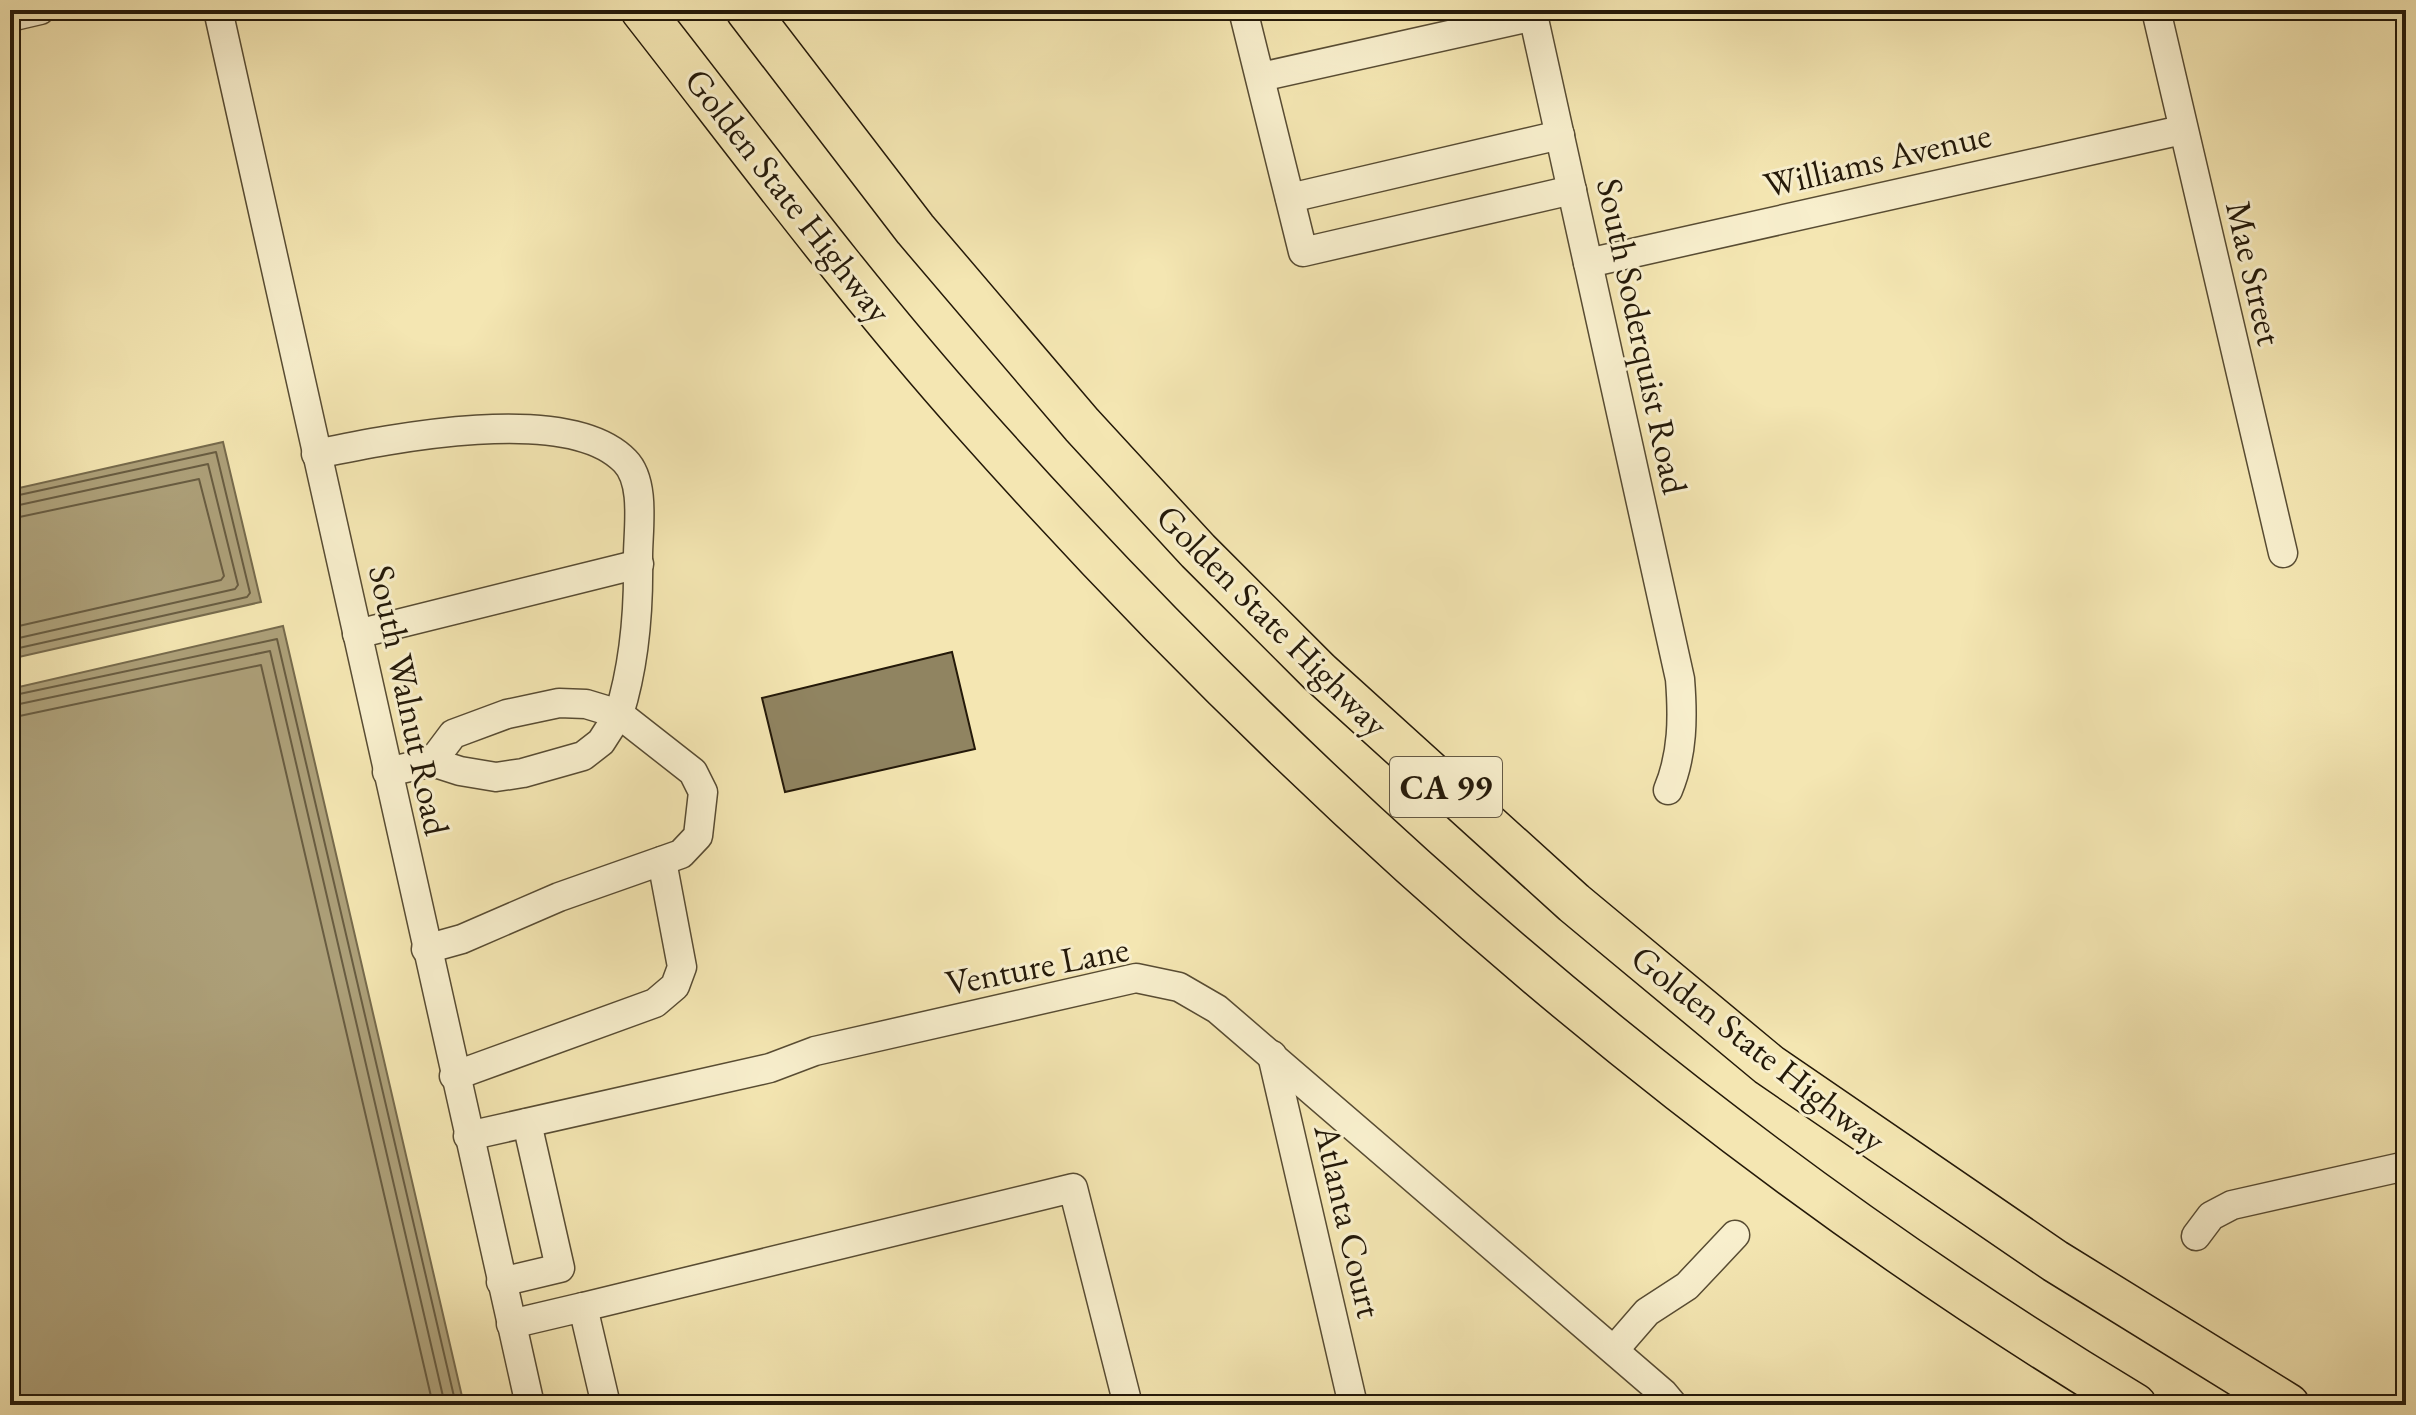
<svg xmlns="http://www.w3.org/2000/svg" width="2416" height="1415" viewBox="0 0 2416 1415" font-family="'EB Garamond',serif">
  <rect width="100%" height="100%" fill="#f4e6b2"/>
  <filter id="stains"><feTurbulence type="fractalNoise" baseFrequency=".0025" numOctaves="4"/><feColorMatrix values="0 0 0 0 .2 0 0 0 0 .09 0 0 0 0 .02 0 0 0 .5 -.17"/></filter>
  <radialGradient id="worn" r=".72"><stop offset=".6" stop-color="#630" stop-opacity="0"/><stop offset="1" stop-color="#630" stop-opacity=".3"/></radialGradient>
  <!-- water -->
  <g fill="#ada079" stroke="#766a4c" stroke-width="2">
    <polygon points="223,442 261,602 10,659 10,490"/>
    <polygon points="283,626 464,1405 10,1405 10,689"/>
  </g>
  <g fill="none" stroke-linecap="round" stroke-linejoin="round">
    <!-- shore -->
    <g stroke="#685c41" stroke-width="2">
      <polyline points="10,497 216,452 250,593 247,597 10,650"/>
      <polyline points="10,507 208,464 238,585 235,589 10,640"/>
      <polyline points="10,519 199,479 224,576 221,580 10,628"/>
      <polyline points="10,696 277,639 456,1405"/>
      <polyline points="10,706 270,651 445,1405"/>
      <polyline points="10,718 261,665 433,1405"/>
    </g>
  </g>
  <!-- building -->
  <polygon fill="#908461" stroke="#241909" stroke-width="2" points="952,652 975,749 785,792 762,698"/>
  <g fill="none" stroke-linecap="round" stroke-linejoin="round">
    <defs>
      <g id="minor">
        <polyline points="218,10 530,1405"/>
        <polyline points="1243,10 1303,252 1572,190"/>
        <path d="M1532 10 1680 679C1683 717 1683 754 1668 790"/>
        <polyline points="2156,10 2283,553"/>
        <polyline points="10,17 40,10"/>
        <polyline points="1261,77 1534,16"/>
        <polyline points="1290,198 1560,135"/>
        <polyline points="1588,263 2182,130"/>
        <path d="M316 454C389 439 568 402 625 461 646 482 638 530 638 556 639 609 635 663 619 714L693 772 703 792 698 836 681 854 559 897 462 939 426 949"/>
        <polyline points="357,634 639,564"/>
        <polyline points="387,772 432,762 460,771 496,777 523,773 583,756 601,742 619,714 586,704 559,703 507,714 453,734 432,762"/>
        <polyline points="1272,1055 1353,1405"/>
        <polyline points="454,1076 655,1003 675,986 682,967 662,861"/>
        <polyline points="468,1136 770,1068 815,1051 1136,978 1179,987 1217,1009 1663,1393 1673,1405"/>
        <polyline points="2196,1236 2211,1216 2232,1205 2406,1166"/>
        <polyline points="501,1282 560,1268 527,1123"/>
        <polyline points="583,1307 1073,1188 1128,1405"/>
        <polyline points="511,1324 583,1307 606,1405"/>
        <polyline points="1614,1350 1647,1312 1687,1286 1735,1235"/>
      </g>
      <g id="highway">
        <path d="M642 10C750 148 855 290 972 421 1311 802 1697 1141 2135 1405"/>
        <polyline points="747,10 915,229 1082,425 1198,551 1319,672 1574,903 1769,1065 2055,1261 2288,1405"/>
      </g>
    </defs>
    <!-- minor casing -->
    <use href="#minor" stroke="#584c33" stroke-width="31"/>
    <!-- highway casing -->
    <use href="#highway" stroke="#241909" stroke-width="45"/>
    <!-- minor -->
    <use href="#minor" stroke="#f8efcd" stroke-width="28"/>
    <!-- highway -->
    <use href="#highway" stroke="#f4e6b2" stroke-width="42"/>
  </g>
  <g text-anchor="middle" stroke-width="6" stroke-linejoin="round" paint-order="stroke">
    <!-- shield labels -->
    <rect fill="#f8efcd" stroke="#645944" stroke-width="2" x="1390" y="757" width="112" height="60" rx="6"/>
    <g font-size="34" font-weight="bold" fill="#241909">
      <text x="1446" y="799">CA 99</text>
    </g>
    <!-- street labels -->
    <g font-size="36" fill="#241909" stroke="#f8efcd">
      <text transform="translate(1877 159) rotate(-13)" y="13">Williams Avenue</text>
      <text transform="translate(789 195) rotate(52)" y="13">Golden State Highway</text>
      <text transform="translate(2255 273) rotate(77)" y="13">Mae Street</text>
      <text transform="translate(1643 336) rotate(78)" y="13">South Soderquist Road</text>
      <text transform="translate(1273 620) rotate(45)" y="13">Golden State Highway</text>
      <text transform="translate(410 700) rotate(78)" y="13">South Walnut Road</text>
      <text transform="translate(1037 965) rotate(-11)" y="13">Venture Lane</text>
      <text transform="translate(1759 1048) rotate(38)" y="13">Golden State Highway</text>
      <text transform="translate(1349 1221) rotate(77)" y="13">Atlanta Court</text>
    </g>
  </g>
  <!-- margin -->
  <rect width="2416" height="1415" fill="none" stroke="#f4e6b2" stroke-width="40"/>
  <rect x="12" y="12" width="2392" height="1391" fill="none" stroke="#241909" stroke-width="4"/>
  <rect x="20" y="20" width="2376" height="1375" fill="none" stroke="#241909" stroke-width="2"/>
  <rect width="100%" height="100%" filter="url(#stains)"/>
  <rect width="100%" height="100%" fill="url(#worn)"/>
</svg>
